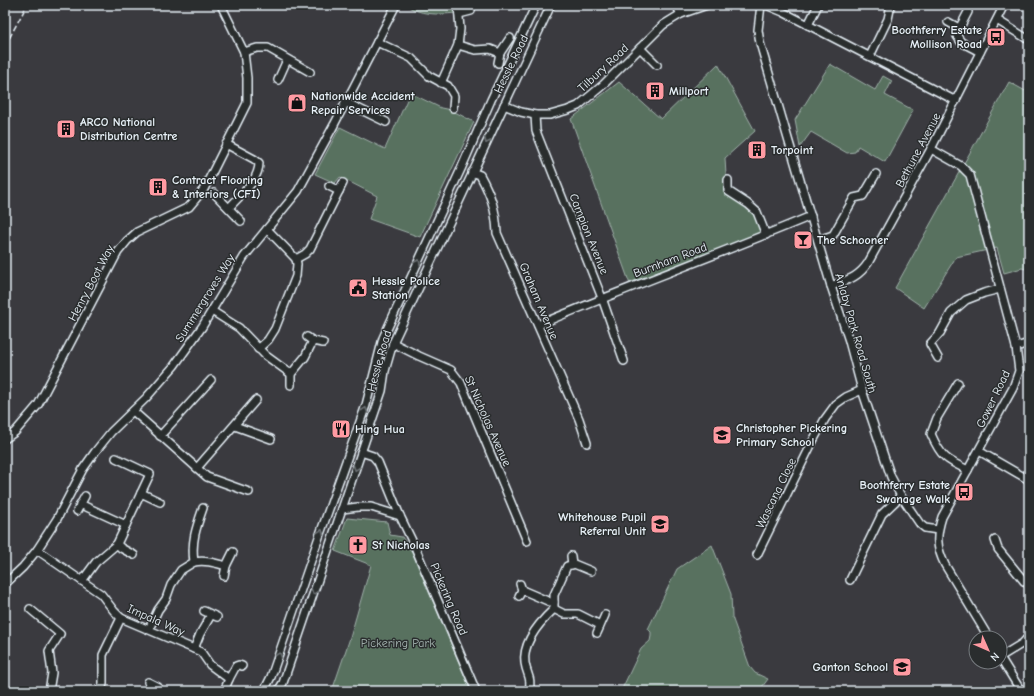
<svg xmlns="http://www.w3.org/2000/svg" width="1034" height="696" viewBox="0 0 1034 696" font-family="'Comic Neue',sans-serif">
  <rect width="100%" height="100%" fill="#3a3a3f"/>
  <filter id="ink" filterUnits="userSpaceOnUse"><feTurbulence type="fractalNoise" baseFrequency=".025" numOctaves="2"/><feDisplacementMap in="SourceGraphic" scale="8" xChannelSelector="R" yChannelSelector="G"/><feConvolveMatrix kernelMatrix="1 2 1 2 8 2 1 2 1" color-interpolation-filters="sRGB"/></filter>
  <g filter="url(#ink)">
    <!-- green -->
    <g fill="#58715e" stroke="#a0b1ab">
      <path d="M406 5H454L455 13C438 15 419 15 406 5Z"/>
      <polygon points="718,64 755,131 725,158 727,193 746,207 755,216 763,238 632,290 571,119 619,82 661,119"/>
      <polygon points="830,64 875,90 883,76 892,81 885,95 913,110 885,162 858,146 855,152 847,153 811,132 800,147 795,120"/>
      <polygon points="1009,82 1029,93 1029,270 1022,268 1004,273 997,248 956,257 924,308 895,288"/>
      <polygon points="410,93 441,108 451,110 474,122 420,237 369,219 377,196 340,177 335,183 315,174 340,127 385,149"/>
      <polygon points="347,518 387,522 390,535 402,537 412,552 471,691 332,691 350,638 371,565 335,551"/>
      <polygon points="712,545 731,594 732,617 750,667 755,673 768,679 759,691 621,691 641,649 650,641 651,636 651,632 648,629 677,569"/>
    </g>
    <g fill="none" stroke-linecap="round" stroke-linejoin="round">
      <defs>
        <g id="minor">
          <polyline points="676,5 681,14"/>
          <polyline points="761,5 758,30 760,43 831,286 849,341 862,390 891,477 901,496 920,524 925,528 938,530"/>
          <polyline points="766,5 783,12 956,101"/>
          <polyline points="968,12 958,31 957,36 961,42 980,52"/>
          <polyline points="459,14 471,11"/>
          <polyline points="997,20 1029,40"/>
          <polyline points="948,22 959,28"/>
          <polyline points="808,25 818,5"/>
          <polyline points="377,42 411,58 429,76 448,86 454,96 453,108"/>
          <polyline points="458,45 475,50 490,49 500,53"/>
          <polyline points="640,48 657,65"/>
          <polyline points="244,52 257,48 268,48 310,72"/>
          <polyline points="870,56 888,19 891,5"/>
          <polyline points="498,63 500,53 510,38"/>
          <polyline points="278,80 287,60"/>
          <polyline points="441,83 458,45 460,29 458,5"/>
          <polyline points="345,102 386,122"/>
          <polyline points="504,105 521,112 535,115 550,115 568,110 578,106 603,85 663,25 681,14 707,5"/>
          <polyline points="535,115 536,131 602,298 624,361"/>
          <path d="M226 144 254 159 259 163C259 181 240 195 229 208"/>
          <path d="M931 149 961 166 970 175 1016 347 1019 371 1013 388 942 517C936 536 936 547 945 565L989 638"/>
          <path d="M472 172 480 175C491 195 496 210 497 233L579 419 587 443"/>
          <polyline points="728,180 728,191 748,204 757,212 766,235"/>
          <polyline points="329,186 339,191"/>
          <polyline points="214,193 241,221"/>
          <polyline points="267,229 296,259"/>
          <polyline points="818,240 833,235 854,198 863,196 876,174"/>
          <path d="M831 286C847 280 858 278 868 263L932 147 1004 5"/>
          <polyline points="212,311 239,328 265,355 291,374 305,357 313,341"/>
          <path d="M538 325C628 287 720 254 811 216"/>
          <polyline points="307,337 313,341 323,343"/>
          <polyline points="393,343 419,356 451,370 461,383 527,541"/>
          <polyline points="1016,347 1029,343"/>
          <polyline points="258,349 268,340 275,329 296,276 297,264 296,259 305,254 310,249 343,183"/>
          <polyline points="938,358 930,344 940,333 951,313 966,300 984,293 1000,289"/>
          <polyline points="291,374 291,385"/>
          <path d="M958 383 937 418 931 434C941 457 946 460 968 470"/>
          <polyline points="133,411 207,477 249,492"/>
          <polyline points="235,426 271,439"/>
          <polyline points="160,436 211,380"/>
          <polyline points="5,439 15,432 38,405 118,252 127,241 137,232 189,207 204,189 247,103 247,78 244,52 221,5"/>
          <polyline points="979,451 1029,480"/>
          <polyline points="361,452 373,456 378,462 400,516 415,547 476,691"/>
          <polyline points="197,468 256,400"/>
          <polyline points="141,493 160,502"/>
          <polyline points="80,504 126,525"/>
          <polyline points="342,509 358,507 371,507 400,516"/>
          <polyline points="77,511 85,496"/>
          <polyline points="995,540 998,549 1024,581 1029,585"/>
          <polyline points="117,544 121,548 134,555"/>
          <polyline points="37,550 101,594 114,611 121,618 201,652 210,665 229,679 224,691"/>
          <polyline points="757,555 814,439 825,419 836,404 846,397 862,390"/>
          <polyline points="571,556 572,565"/>
          <path d="M194 562C206 560 215 563 226 566"/>
          <polyline points="224,576 226,566 233,552"/>
          <polyline points="850,580 882,514 901,496"/>
          <polyline points="82,581 96,562 117,544 150,474 116,458"/>
          <polyline points="5,584 23,567 37,550 57,519 83,469 95,452 111,432 146,398 174,366 202,327 244,257 298,191 334,125 396,5"/>
          <polyline points="522,590 550,602 554,602"/>
          <polyline points="519,596 522,590 520,584"/>
          <polyline points="30,609 60,634 49,651 52,673 49,691"/>
          <polyline points="554,609 564,614 578,614 600,625"/>
          <polyline points="204,611 217,617"/>
          <path d="M149 629 158 610 166 599 171 585 181 570 194 562C191 542 196 528 203 508"/>
          <polyline points="597,633 605,615"/>
          <polyline points="194,649 200,634 211,615"/>
          <polyline points="1000,657 1021,691"/>
          <polyline points="1000,657 1023,643 1029,636"/>
          <polyline points="229,679 236,666 239,665 242,666"/>
          <polyline points="148,682 158,687"/>
          <polyline points="100,691 103,684 103,655 121,618"/>
          <polyline points="264,691 271,677 319,537 366,405 383,338 461,169 491,100 536,5"/>
          <polyline points="278,691 283,683 382,391 385,371 393,343 551,5"/>
          <path d="M529 691C532 677 527 676 525 663 522 642 540 622 554 609V595L567 566 574 564 591 571"/>
        </g>
      </defs>
      <!-- minor casing -->
      <use href="#minor" stroke="#e8f1f8" stroke-width="10"/>
      <!-- minor -->
      <use href="#minor" stroke="#2a2d2e" stroke-width="7"/>
      <!-- rail -->
      <polyline stroke="#e8f1f8" stroke-width="1.5" stroke-dasharray="6 3" stroke-linecap="butt" points="5,46 27,5"/>
    </g>
    <!-- one-way arrows -->
    <defs><path id="oneway-chevron" d="M-2-3.5L2.5 0L-2 3.5" fill="none" stroke-width="1.6" stroke-linecap="round" stroke-linejoin="round"/></defs>
    <g stroke="#6c7275">
      <use href="#oneway-chevron" transform="translate(487 141) rotate(115)"/>
      <use href="#oneway-chevron" transform="translate(418 262) rotate(-65)"/>
      <use href="#oneway-chevron" transform="translate(365 410) rotate(-71)"/>
      <use href="#oneway-chevron" transform="translate(356 468) rotate(109)"/>
      <use href="#oneway-chevron" transform="translate(321 532) rotate(-69)"/>
      <use href="#oneway-chevron" transform="translate(314 592) rotate(109)"/>
      <use href="#oneway-chevron" transform="translate(279 655) rotate(-71)"/>
    </g>
  </g>
  <!-- icons -->
  <defs>
    <symbol id="bus-square" viewBox="-11 -11 22 22"><rect x="-9" y="-9" width="18" height="18" rx="4" fill="#ff9aa2" stroke="#2a2d2e"/><path d="M-5-6H5V4H4V6H2V4H-2V6H-4V4H-5ZM-3.5-4V0h7V-4ZM-3.5 1.2v1.5H-2V1.2ZM2 1.2v1.5H3.5V1.2Z" fill="#111"/></symbol>
    <symbol id="building-square" viewBox="-11 -11 22 22"><rect x="-9" y="-9" width="18" height="18" rx="4" fill="#ff9aa2" stroke="#2a2d2e"/><path d="M-4-6H4V6H1V3H-1V6H-4ZM-2.5-4.3h1.7v1.8h-1.7ZM.8-4.3h1.7v1.8H.8ZM-2.5-1h1.7V.8h-1.7ZM.8-1h1.7V.8H.8Z" fill="#111"/></symbol>
    <symbol id="shop-square" viewBox="-11 -11 22 22"><rect x="-9" y="-9" width="18" height="18" rx="4" fill="#ff9aa2" stroke="#2a2d2e"/><path d="M-5-2.5h2.3a2.7 3.5 0 0 1 5.4 0H5L5.5 6h-11ZM-1.5-2.5h3a1.5 2.3 0 0 0-3 0Z" fill="#111"/></symbol>
    <symbol id="bar-square" viewBox="-11 -11 22 22"><rect x="-9" y="-9" width="18" height="18" rx="4" fill="#ff9aa2" stroke="#2a2d2e"/><path d="M-6-5H6L.8 .8V4.5H3.5V6h-7V4.5H-.8V.8Z" fill="#111"/></symbol>
    <symbol id="civic-square" viewBox="-11 -11 22 22"><rect x="-9" y="-9" width="18" height="18" rx="4" fill="#ff9aa2" stroke="#2a2d2e"/><path d="M-.6-6.5H3V-4.5H.6V-3L4-1V1h2V6H-6V1h2V-1L-.6-3ZM-1.2 2.5V6h2.4V2.5Z" fill="#111"/></symbol>
    <symbol id="restaurant-square" viewBox="-11 -11 22 22"><rect x="-9" y="-9" width="18" height="18" rx="4" fill="#ff9aa2" stroke="#2a2d2e"/><path d="M-5-6h1v4h1v-4h1v4h1v-4h1v5L-1.5 .5V6h-2V.5L-5-1ZM5-6V6H3V1.5H1.5Q1.5-4 5-6Z" fill="#111"/></symbol>
    <symbol id="school-square" viewBox="-11 -11 22 22"><rect x="-9" y="-9" width="18" height="18" rx="4" fill="#ff9aa2" stroke="#2a2d2e"/><path d="M0-5L7-2L0 1L-7-2ZM-4 1L0 2.5L4 1V4Q0 6-4 4Z" fill="#111"/></symbol>
    <symbol id="church-square" viewBox="-11 -11 22 22"><rect x="-9" y="-9" width="18" height="18" rx="4" fill="#ff9aa2" stroke="#2a2d2e"/><path d="M-1.2-6h2.4v3.5h3.3v2.4h-3.3V6h-2.4V-.1h-3.3v-2.4h3.3Z" fill="#111"/></symbol>
  </defs>
  <g fill-rule="evenodd">
    <use href="#bus-square" x="985" y="26" width="22" height="22"/>
    <use href="#building-square" x="644" y="80" width="22" height="22"/>
    <use href="#shop-square" x="286" y="92" width="22" height="22"/>
    <use href="#building-square" x="55" y="118" width="22" height="22"/>
    <use href="#building-square" x="746" y="139" width="22" height="22"/>
    <use href="#building-square" x="147" y="176" width="22" height="22"/>
    <use href="#bar-square" x="792" y="229" width="22" height="22"/>
    <use href="#civic-square" x="347" y="277" width="22" height="22"/>
    <use href="#restaurant-square" x="330" y="418" width="22" height="22"/>
    <use href="#school-square" x="711" y="424" width="22" height="22"/>
    <use href="#bus-square" x="953" y="481" width="22" height="22"/>
    <use href="#school-square" x="649" y="513" width="22" height="22"/>
    <use href="#church-square" x="347" y="534" width="22" height="22"/>
    <use href="#school-square" x="891" y="656" width="22" height="22"/>
  </g>
  <g text-anchor="middle" stroke-width="3" stroke-linejoin="round" paint-order="stroke">
    <!-- poi labels -->
    <g font-size="12" font-weight="bold" fill="#e8f1f8" stroke="#2a2d2e" text-anchor="start">
      <text x="982" y="34" text-anchor="end">Boothferry Estate<tspan x="982" dy="14">Mollison Road</tspan></text>
      <text x="669" y="95">Millport</text>
      <text x="311" y="100">Nationwide Accident<tspan x="311" dy="14">Repair Services</tspan></text>
      <text x="80" y="126">ARCO National<tspan x="80" dy="14">Distribution Centre</tspan></text>
      <text x="771" y="154">Torpoint</text>
      <text x="172" y="184">Contract Flooring<tspan x="172" dy="14">&amp; Interiors (CFI)</tspan></text>
      <text x="817" y="244">The Schooner</text>
      <text x="372" y="285">Hessle Police<tspan x="372" dy="14">Station</tspan></text>
      <text x="736" y="432">Christopher Pickering<tspan x="736" dy="14">Primary School</tspan></text>
      <text x="355" y="433">Hing Hua</text>
      <text x="950" y="489" text-anchor="end">Boothferry Estate<tspan x="950" dy="14">Swanage Walk</tspan></text>
      <text x="646" y="521" text-anchor="end">Whitehouse Pupil<tspan x="646" dy="14">Referral Unit</tspan></text>
      <text x="372" y="549">St Nicholas</text>
      <text x="888" y="671" text-anchor="end">Ganton School</text>
    </g>
    <!-- street labels -->
    <g font-size="12" fill="#e8f1f8" stroke="#2a2d2e">
      <text transform="translate(511 64) rotate(-64)" y="4">Hessle Road</text>
      <text transform="translate(603 68) rotate(-43)" y="4">Tilbury Road</text>
      <text transform="translate(918 150) rotate(-62)" y="4">Bethune Avenue</text>
      <text transform="translate(589 234) rotate(68)" y="4">Campion Avenue</text>
      <text transform="translate(670 260) rotate(-21)" y="4">Burnham Road</text>
      <text transform="translate(91 283) rotate(-62)" y="4">Henry Boot Way</text>
      <text transform="translate(205 298) rotate(-58)" y="4">Summergroves Way</text>
      <text transform="translate(539 301) rotate(67)" y="4">Graham Avenue</text>
      <text transform="translate(856 333) rotate(74)" y="4">Anlaby Park Road South</text>
      <text transform="translate(379 361) rotate(-74)" y="4">Hessle Road</text>
      <text transform="translate(993 399) rotate(-64)" y="4">Gower Road</text>
      <text transform="translate(488 421) rotate(66)" y="4">St Nicholas Avenue</text>
      <text transform="translate(776 493) rotate(-64)" y="4">Wascana Close</text>
      <text transform="translate(449 599) rotate(67)" y="4">Pickering Road</text>
      <text transform="translate(156 620) rotate(24)" y="4">Impala Way</text>
    </g>
    <!-- park labels -->
    <g font-size="12" fill="#a7b7b3" stroke="#2a2d2e">
      <text x="398" y="647">Pickering Park</text>
    </g>
  </g>
  <!-- margin -->
  <rect width="1034" height="696" fill="none" stroke="#2a2d2e" stroke-width="20"/>
  <rect x="10" y="10" width="1014" height="676" fill="none" stroke="#e8f1f8" stroke-width="1.5" filter="url(#ink)"/>
  <!-- north arrow -->
  <g transform="translate(988 650) rotate(135)"><circle r="19" fill="#2a2d2e" stroke="#767b7f"/>
  <path d="M0-3L7 15L0 10L-7 15Z" fill="#ff9aa2"/>
  <text y="-6" font-size="11" font-weight="bold" text-anchor="middle" fill="#e8f1f8">N</text>
  </g>
</svg>
